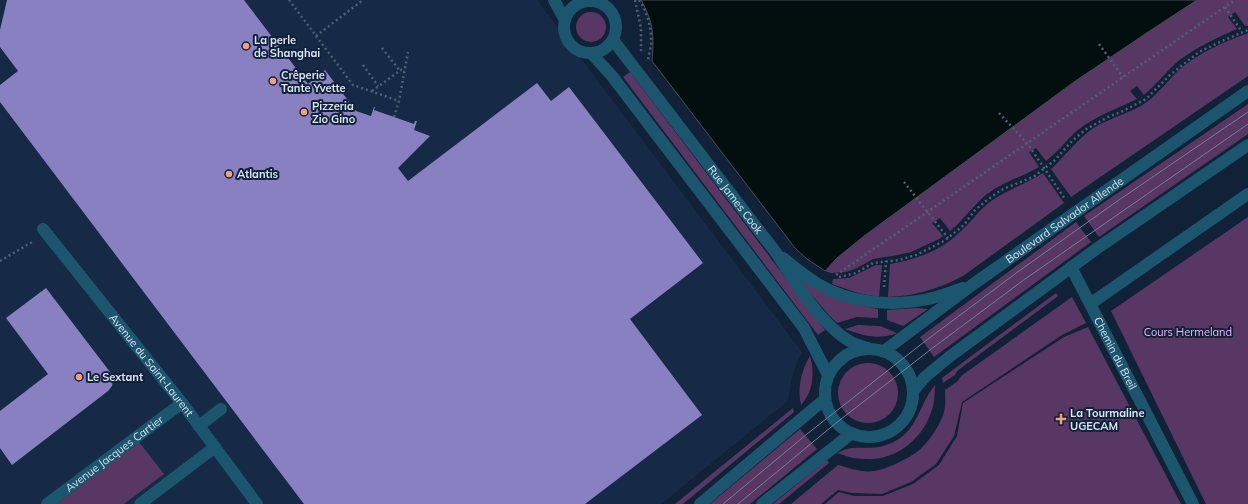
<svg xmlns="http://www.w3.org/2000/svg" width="1248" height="504" viewBox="0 0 1248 504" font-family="Mulish,sans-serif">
  <rect width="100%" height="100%" fill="#112138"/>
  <!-- built -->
  <polygon fill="#162946" points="0,0 537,0 802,352 796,365 792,378 788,401 661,504 0,504"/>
  <!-- green -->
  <g fill="#593764">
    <path d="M1197 0H1248V26H1245L1235 12 1228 17 1237 29C1216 38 1195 48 1177 62 1166 72 1156 85 1144 95L1137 86 1130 91 1137 99C1117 109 1095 116 1078 130 1066 140 1058 152 1046 161L1036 148 1029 152 1039 167C1022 177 1003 182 987 194 973 205 964 220 950 231L940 218 932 223 943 236 939 239 911 252 898 255 873 259 857 268 846 272 831 273 825 271 837 258 864 236 1074 82 1148 32Z"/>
    <circle cx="591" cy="27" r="15"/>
    <path d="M1248 33V76L1071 197 1051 169C1066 155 1078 138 1095 127 1112 117 1132 113 1148 101 1160 92 1169 79 1180 69 1200 52 1224 42 1248 33Z"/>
    <polygon points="630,72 825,330 818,335 623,77"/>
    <polygon points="1248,104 1248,134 1099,237 1084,216"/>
    <path d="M1043 173 1064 203 963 276C938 289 916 296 888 297L890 264C916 260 942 250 961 231 972 221 980 209 991 201 1008 189 1026 184 1043 173Z"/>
    <polygon points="1248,217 1248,504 1206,504 1111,311"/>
    <polygon points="1076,222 1091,242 934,357 920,337"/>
    <polygon points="876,265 882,265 879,297 858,293 832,284 833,279 849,278"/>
    <polygon points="796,277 850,303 878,309 878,318 857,317 837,323 829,315"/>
    <polygon points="1056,293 1058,296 957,371 955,375 943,383 942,378"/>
    <path d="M1072 297 1086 323 1062 335 962 402 954 436 936 464 911 482 882 494 852 493 838 490 821 504H791L838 465C849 468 862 473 874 471 887 469 907 459 917 452 927 445 941 424 944 412 946 405 945 397 945 390L958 381 961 376Z"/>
    <polygon points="917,308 928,309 903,326 887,320 887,310"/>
    <path d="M858 325 880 326 897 333C879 340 863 336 845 329Z"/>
    <polygon points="1088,327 1181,504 825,504 839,492 854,496 883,496 913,484 939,465 957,436 963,403 1064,337"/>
    <path d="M810 356C815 373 813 392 801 405 797 389 801 371 810 356Z"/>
    <circle cx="868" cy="393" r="30"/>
    <path d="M935 385C935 395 934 406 930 415 920 442 893 461 865 459 855 459 846 456 837 453 842 451 847 448 852 448 863 447 872 449 883 446 918 436 916 409 935 385Z"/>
    <polygon points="793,408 794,412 683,504 675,504"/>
    <polygon points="800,429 817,449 750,504 710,504"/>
    <polygon points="139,442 164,474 124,504 57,504"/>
    <polygon points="827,460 829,463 779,504 773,504"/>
  </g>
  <!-- water -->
  <path fill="#030e0f" stroke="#434e54" d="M641 0H1197L1148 32 1074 82 864 236 837 258 825 271 807 259 795 248 652 61C654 36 654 23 641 0Z"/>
  <!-- building -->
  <g fill="#8880c1">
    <polygon points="7,0 244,0 308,84 325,70 356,111 371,116 374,107 375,107 374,110 414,124 415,121 417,121 414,130 430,136 398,168 408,181 537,83 551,101 569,87 703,263 630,319 702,415 585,504 304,504 0,102 0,85 18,71 0,47 0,30"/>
    <polygon points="46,288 110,372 113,379 112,386 108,391 12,465 0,448 0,411 48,374 6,318"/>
  </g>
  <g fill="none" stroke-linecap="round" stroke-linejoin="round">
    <!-- path -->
    <g stroke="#516074" stroke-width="2.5" stroke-dasharray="2 3" stroke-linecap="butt">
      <polyline points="289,0 353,85 399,101"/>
      <polyline points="635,0 641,28 641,51"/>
      <path d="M639 0C648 12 652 30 651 45 650 50 649 55 648 60"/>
      <polyline points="1225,7 1242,32"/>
      <polyline points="316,36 363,0"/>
      <polyline points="1099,44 1123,77"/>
      <polyline points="382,48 400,71"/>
      <polyline points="363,65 378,86"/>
      <polyline points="372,91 405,67"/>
      <polyline points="999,113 1027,143 1065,199"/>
      <polyline points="394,117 399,101 408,52"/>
      <polyline points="904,182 948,238"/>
      <polyline points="0,261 34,241"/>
      <polyline points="836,275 1235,0"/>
      <polyline points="839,277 856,273 873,263 899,260 916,255 944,241 964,225 974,211 987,200 1001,190 1033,177 1041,171 1054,161 1072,141 1085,130 1108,117 1123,111 1146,99 1171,74 1199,52 1222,41 1248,30"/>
      <polyline points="884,287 886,261"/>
    </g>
    <!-- minor -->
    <g stroke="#1c566e" stroke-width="12">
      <polyline points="554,0 565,20"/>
      <circle cx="590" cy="27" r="26"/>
      <path id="s1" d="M613 40 777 254C795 282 823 328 853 343 858 345 863 347 868 348"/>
      <polyline points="591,53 612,76 804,328 828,375"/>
      <path id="s2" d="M43 229 182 403 257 504"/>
      <path d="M783 258C794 267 805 276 818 284 850 303 891 307 928 299 939 297 951 292 963 288"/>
      <path id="s3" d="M1071 267 1193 504"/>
      <polyline points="1090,304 1248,194"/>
      <circle cx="869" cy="393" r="44"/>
      <path id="s4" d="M884 351 972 285 1248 91"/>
      <polyline points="913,391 925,377 949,357 1099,247 1248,145"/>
      <polyline points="199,426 221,409"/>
      <path id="s5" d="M47 504 182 403"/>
      <polyline points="140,504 215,447"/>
      <polyline points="700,504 825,399"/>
      <polyline points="762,504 852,433"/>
    </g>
    <!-- tram -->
    <g stroke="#738194" stroke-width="1">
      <polyline points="723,504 807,434 924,342 1019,271 1116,202 1248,112"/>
      <polyline points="738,504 836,423 930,350 1025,279 1248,124"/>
    </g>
  </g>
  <!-- markers -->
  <g fill="#f1a17b" stroke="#112138" stroke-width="1.5">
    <circle cx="246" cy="46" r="4"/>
    <circle cx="273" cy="81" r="4"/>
    <circle cx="304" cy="112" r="4"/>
    <circle cx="229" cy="174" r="4"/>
    <circle cx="79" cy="377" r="4"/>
    <path d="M1059 413h4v4h4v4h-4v4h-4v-4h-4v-4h4z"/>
  </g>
  <g text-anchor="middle" stroke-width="4" stroke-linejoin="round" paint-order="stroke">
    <!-- poi labels -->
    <g font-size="11" font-weight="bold" fill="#d9e4f4" stroke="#112138" text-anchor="start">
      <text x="254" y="44">La perle<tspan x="254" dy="13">de Shanghai</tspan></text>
      <text x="281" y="79">Crêperie<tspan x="281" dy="13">Tante Yvette</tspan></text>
      <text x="312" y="110">Pizzeria<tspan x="312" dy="13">Zio Gino</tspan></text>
      <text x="237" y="178">Atlantis</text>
      <text x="87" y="381">Le Sextant</text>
      <text x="1070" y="417">La Tourmaline<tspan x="1070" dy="13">UGECAM</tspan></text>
    </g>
    <!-- street labels -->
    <g font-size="11" fill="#d9e4f4" stroke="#112138">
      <text dy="4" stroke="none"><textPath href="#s1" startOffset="201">Rue James Cook</textPath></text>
      <text dy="4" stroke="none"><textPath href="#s4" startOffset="223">Boulevard Salvador Allende</textPath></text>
      <text dy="4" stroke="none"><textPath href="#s3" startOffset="97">Chemin du Breil</textPath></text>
      <text dy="4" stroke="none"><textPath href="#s2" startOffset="174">Avenue du Saint-Laurent</textPath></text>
      <text dy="4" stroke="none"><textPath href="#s5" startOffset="84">Avenue Jacques Cartier</textPath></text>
    </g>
    <!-- park labels -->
    <g font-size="11" fill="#ebbafa" stroke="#112138">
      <text x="1188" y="336">Cours Hermeland</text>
    </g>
  </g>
</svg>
